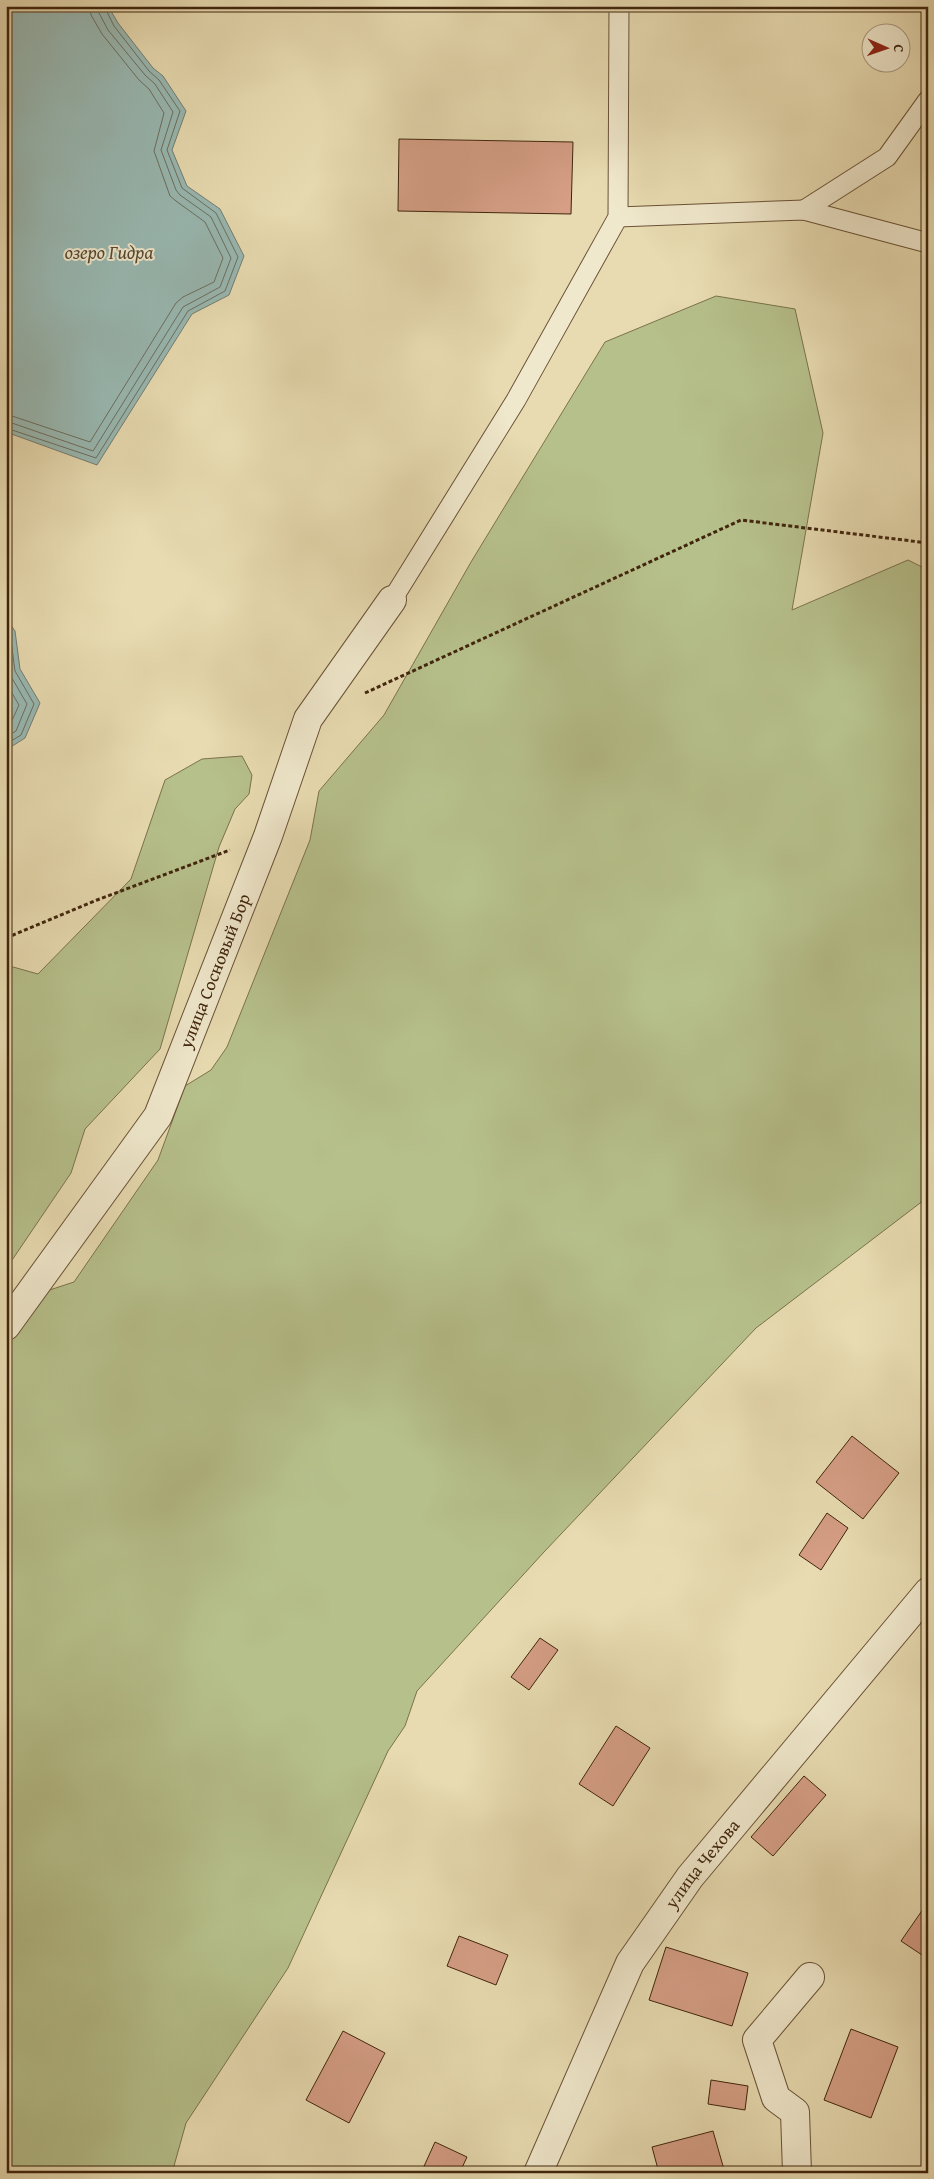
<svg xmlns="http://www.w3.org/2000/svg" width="934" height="2179" viewBox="0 0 934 2179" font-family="'Gentium Book Plus',serif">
  <rect width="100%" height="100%" fill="#e8dbb1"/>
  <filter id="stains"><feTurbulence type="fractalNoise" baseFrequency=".004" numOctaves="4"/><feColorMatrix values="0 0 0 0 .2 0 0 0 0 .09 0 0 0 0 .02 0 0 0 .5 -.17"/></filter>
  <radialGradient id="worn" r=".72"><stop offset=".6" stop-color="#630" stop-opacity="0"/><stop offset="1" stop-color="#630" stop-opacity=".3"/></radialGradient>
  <!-- green -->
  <g fill="#b6c08b" stroke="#7b724c">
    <polygon points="716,296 795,309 823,433 792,610 908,560 928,570 928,1197 756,1328 544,1552 417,1691 405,1726 388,1751 288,1968 186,2123 172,2173 6,2173 6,1323 22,1299 74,1282 158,1160 185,1086 211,1070 227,1047 310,840 319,791 384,715 471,562 605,342"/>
    <polygon points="242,756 252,775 249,794 235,809 219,847 160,1049 85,1129 71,1173 6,1269 6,965 38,974 131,879 165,780 202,759"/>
  </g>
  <!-- water -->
  <g fill="#99b9b3" stroke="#757e71">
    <polygon points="6,6 108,6 118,23 153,68 163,76 186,111 172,150 187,186 220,209 244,256 229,295 192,314 97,465 6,432"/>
    <polygon points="6,618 15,631 20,669 40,703 25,738 6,750"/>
  </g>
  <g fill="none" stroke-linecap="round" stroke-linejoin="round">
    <!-- shore -->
    <g stroke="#6c6f60" stroke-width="1">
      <polyline points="6,414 90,442 176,303 183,297 214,282 223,258 205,222 176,201 170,196 154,151 164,113 149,89 139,80 102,34 91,15 90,6"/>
      <polyline points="6,421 93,451 183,307 220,287 231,258 211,217 180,195 176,190 161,150 173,112 155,84 145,75 108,30 99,13 97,6"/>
      <polyline points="6,428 96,458 188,311 225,291 238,257 216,213 182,188 167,150 180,111 159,80 149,71 114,26 104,6"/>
      <polyline points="6,627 10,633 15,671 34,704 21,735 6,744"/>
      <polyline points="6,653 9,673 27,704 16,731 6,737"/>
      <polyline points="6,683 19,705 10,725 6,728"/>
    </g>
  </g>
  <!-- building -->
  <g fill="#d59e85" stroke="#40250d">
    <polygon points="399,139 573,142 571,214 398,211"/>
    <polygon points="852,1436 899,1473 863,1519 816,1482"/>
    <polygon points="827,1513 848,1528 821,1570 799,1555"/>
    <polygon points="540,1638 558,1650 529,1690 511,1677"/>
    <polygon points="616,1726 650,1748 613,1806 579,1784"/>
    <polygon points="804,1776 826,1795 773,1856 751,1837"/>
    <polygon points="928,1902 928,1959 901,1941"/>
    <polygon points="459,1936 508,1955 496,1985 447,1966"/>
    <polygon points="666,1947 748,1973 732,2026 649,2000"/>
    <polygon points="851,2029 898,2047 871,2118 824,2100"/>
    <polygon points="343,2031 385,2053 349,2123 306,2100"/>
    <polygon points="711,2080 748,2086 745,2110 708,2104"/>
    <polygon points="713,2131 725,2173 659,2173 652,2147"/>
    <polygon points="435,2142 467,2157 460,2172 462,2173 421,2173"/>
  </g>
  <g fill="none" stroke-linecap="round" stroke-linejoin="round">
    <defs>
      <g id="lane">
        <polyline points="804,210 887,157 928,100"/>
        <polyline points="618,217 804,210 928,243"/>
        <polyline points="392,600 516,400 618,217 619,6"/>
      </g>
      <g id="street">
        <path id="s1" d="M6 1326 158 1116 268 836 308 719 392 600"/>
        <path id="s2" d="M538 2173 630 1963 690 1877 928 1592"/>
        <polyline points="797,2173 795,2112 776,2098 757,2040 810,1977"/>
      </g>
    </defs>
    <!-- lane casing -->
    <use href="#lane" stroke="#6a5236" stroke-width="21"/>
    <!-- street casing -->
    <use href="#street" stroke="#6a5236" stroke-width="30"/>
    <!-- path -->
    <g stroke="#40250d" stroke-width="3" stroke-dasharray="4 2.5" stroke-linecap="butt">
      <polyline points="365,693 741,520 928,543"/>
      <polyline points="6,938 97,900 230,850"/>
    </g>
    <!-- lane -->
    <use href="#lane" stroke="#f0e8cc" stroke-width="19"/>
    <!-- street -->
    <use href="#street" stroke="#f0e8cc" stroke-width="28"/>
  </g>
  <g text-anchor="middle" stroke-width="4" stroke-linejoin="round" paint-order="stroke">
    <!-- street labels -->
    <g font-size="18" fill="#40250d" stroke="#f0e8cc">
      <text dy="6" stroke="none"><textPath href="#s1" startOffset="415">улица Сосновый Бор</textPath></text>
      <text dy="6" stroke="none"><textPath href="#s2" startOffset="352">улица Чехова</textPath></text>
    </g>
    <!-- water labels -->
    <g font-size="19" font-style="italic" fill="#564a36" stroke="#f0e8cc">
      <text x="109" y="259">озеро Гидра</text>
    </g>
  </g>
  <!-- margin -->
  <rect width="934" height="2179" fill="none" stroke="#e8dbb1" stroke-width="25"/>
  <rect x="8" y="8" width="919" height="2164" fill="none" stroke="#40250d" stroke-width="2.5"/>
  <rect x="12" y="12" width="909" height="2154" fill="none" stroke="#40250d"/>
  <!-- north arrow -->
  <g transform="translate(886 48) rotate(92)"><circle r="24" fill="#f0e8cc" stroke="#aa9a80"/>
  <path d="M0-4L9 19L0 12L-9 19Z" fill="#8f2418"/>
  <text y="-8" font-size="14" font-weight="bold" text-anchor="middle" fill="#40250d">С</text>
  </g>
  <rect width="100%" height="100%" filter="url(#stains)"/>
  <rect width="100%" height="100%" fill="url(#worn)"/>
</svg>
